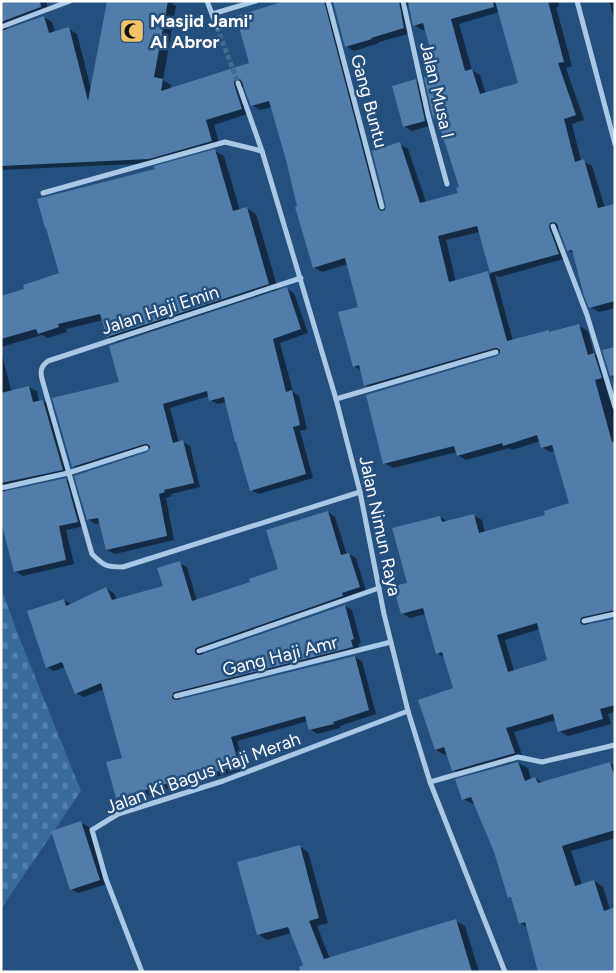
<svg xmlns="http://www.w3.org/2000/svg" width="616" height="973" viewBox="0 0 616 973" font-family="Figtree,sans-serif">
  <defs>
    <pattern id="cemetery-stones" width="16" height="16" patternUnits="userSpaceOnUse" patternTransform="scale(1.25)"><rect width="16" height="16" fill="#366b9c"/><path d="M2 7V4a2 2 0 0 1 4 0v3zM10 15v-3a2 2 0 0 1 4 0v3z" fill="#5481ab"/></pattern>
  </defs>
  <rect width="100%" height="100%" fill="#23507e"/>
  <!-- cemetery -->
  <polygon fill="url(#cemetery-stones)" points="1,587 17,632 81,791 1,909"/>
  <!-- shadow -->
  <g fill="#0007" fill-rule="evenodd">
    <path d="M1 1H46L49 12 8 27 4 32 44 17 52 22 55 32 69 29 77 34 91 89 108 1H169L176 6 163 80 171 85 170 90 251 64 290 1H409L407 7 412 33 379 42V43L354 51 346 46 334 2 332 4V8L386 213 399 144 408 149 426 202 459 194 461 188 440 121 435 118 438 74 426 29 422 30 414 25 409 1H558L559 6 556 7 572 66 566 68 584 120 572 124 581 161H583L592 166 605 208 615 206V308L599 312 590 307 574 254 568 250 559 227 558 228 557 233 567 258 499 277 495 275 513 341 549 331 551 333 579 326 588 331 594 354 602 359 615 400V616L589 623 588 626 615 620V712L608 714 611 724 568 736 559 731 556 720 514 732 523 758 462 775 453 770 447 754 445 755 436 750 419 701 455 688 445 658 437 653 426 614 410 618 402 613 409 583 440 517 448 522 473 515 482 520 485 533 547 516 571 503 555 451 550 452 542 447 540 441 512 450 509 448 466 460 458 455 457 452 393 468 384 463 503 352 374 390 365 385 361 370 354 366 359 308 348 264 322 272 314 267 288 160 272 107 260 110 252 105 244 85 242 88 250 113 214 125 220 146 158 163 1 170ZM499 12 519 84 486 94 480 75 472 70 459 24ZM479 232 491 275 488 273 456 282 446 240ZM540 629 549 661 514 671 505 640Z"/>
    <polygon points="609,1 615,1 615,22"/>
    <polygon points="415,80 423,85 432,125 412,131 404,126"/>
    <polygon points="215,151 224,156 240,211 247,208 256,214 278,289 117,342 108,336 103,320 66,329 67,332 48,338 42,335 1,347 1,297 26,290 60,274 156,170"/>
    <polygon points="287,289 294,293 308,333 280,343 293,392 299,396 307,429 300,431 313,478 259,494 251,490 226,402 218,404 210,400 209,396 170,408 179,443 183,442 190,446 200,487 171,494 172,496 166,498 174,540 115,554 107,550 100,523 95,524 88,519 154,447 80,471 73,466 121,383"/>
    <polygon points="615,348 615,387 604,351"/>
    <polygon points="1,357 3,358 11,391 29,387 37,391 39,402 43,401 51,405 70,474 8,488 4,491 4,493 66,479 73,484 85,526 66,530 74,564 23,576 15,571 1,515"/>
    <polygon points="328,512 335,517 347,555 349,554 356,558 366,591 205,651 203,653 202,656 345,606 352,610 361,643 358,644 360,651 180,697 179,701 355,657 362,661 376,714 340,726 340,728 317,734 310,729 308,721 237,741 246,769 205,780 163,790 164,791 124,801 117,797 124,758 104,689 84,697 76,693 65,667 54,671 47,667 64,600 71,604 106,589 114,593 117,600 164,587 179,563 187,567 197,601 251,583 280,570"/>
    <polygon points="518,763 528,768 531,779 535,778 543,783 610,763 615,766 615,838 571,851 582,885 594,881 603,887 610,910 528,928 520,923 513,899 509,897 495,852 475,804 473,804 463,799"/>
    <polygon points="81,823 89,827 107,884 78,893 71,889"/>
    <polygon points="299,846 308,852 328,923 317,926 330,959 456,921 465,926 479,972 292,972 305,967 291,933 267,940 258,934"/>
  </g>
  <!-- building -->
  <g fill="#507da9" fill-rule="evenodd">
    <polygon points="1,1 40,1 41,7 1,22"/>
    <path d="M107 1H168L154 77 163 79 161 91 249 63 236 16 285 1H324L378 208 381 211 385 210 386 206 372 151 400 142 420 203 458 193 456 188 459 187 437 118 434 119 432 114 424 77 437 73 423 23 413 26 408 1H493L494 7 451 19 465 71 472 69 480 94 518 83 495 1H548L564 62 558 63 576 115 564 119 575 162 584 159 598 208 615 204V301L589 308 584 296 572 250 567 251 557 224 554 222 550 223 549 227 559 254 490 273 477 226 438 236 449 282 488 271 507 341 549 330V332L579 324 588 355 594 353 602 378 595 380 612 442H615V610L583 617 581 618 580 621 581 624 584 625 615 619V705L600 709 603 719 558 732 553 714 506 728 515 753 452 771 444 747 435 750 418 700 453 688 442 652 436 654 423 608 401 614 393 586 407 583 392 528 440 516 442 522 474 514 479 533 545 515 544 511 569 503 552 445 541 448 537 435 503 446 502 443 457 456 454 446 383 464 366 395 497 356 500 353V350L497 348H495L364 386 359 365 353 367 338 312 358 307 345 258 313 268 295 207 297 206 286 160 269 101 251 106 242 82 240 79H237L234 81V84L242 109 206 120 212 141 149 159 1 166V31L44 16 49 33 69 27 88 101ZM537 623 547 660 508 672 497 635Z"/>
    <polygon points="333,1 399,1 404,28 371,38 372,39 345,47"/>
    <polygon points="416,79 425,121 403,127 392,86"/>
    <polygon points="215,149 233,211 247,207 269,284 107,337 100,314 58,324 59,327 38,334 36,329 1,339 1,296 24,289 23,285 59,273 46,228 45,228 37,199 155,169 154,166"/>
    <polygon points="287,287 301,329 273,339 286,392 292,390 300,425 293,427 306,474 250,491 236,442 235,442 224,397 209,401 207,391 163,404 173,443 183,440 194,483 164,490 165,492 159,494 167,536 106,550 98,518 87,520 74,476 147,452 150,449 150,446 147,444 145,444 72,467 52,398 119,382 109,346"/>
    <polygon points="615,347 615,375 610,376 602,350"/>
    <polygon points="29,386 33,402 43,400 63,470 1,483 1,393"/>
    <polygon points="66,478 78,522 59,526 66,560 14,572 1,521 1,492"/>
    <polygon points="328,511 341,555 349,553 360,587 342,593 343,596 198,647 195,649 195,652 197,655 200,655 345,605 354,639 351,640 353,647 175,692 173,693 172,697 173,699 177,700 355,656 369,710 333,722 334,724 309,730 305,716 231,737 239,765 198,777 156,786 157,787 116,798 106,762 122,758 101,683 75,694 62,662 46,668 27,611 64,599 66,606 106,587 112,600 163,586 157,568 180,561 192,601 250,582 249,579 278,569 266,530"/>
    <polygon points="518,762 525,781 535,777 538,783 610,762 615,778 615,830 562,846 575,886 594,880 604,911 615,907 615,972 538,972 525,922 519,924 511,897 508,898 494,852 471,797 462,800 455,779"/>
    <polygon points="81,821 100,880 70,890 51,831"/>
    <polygon points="300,845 319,918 309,921 324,959 456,919 472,972 300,972 299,967 303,965 288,927 257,935 237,862"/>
  </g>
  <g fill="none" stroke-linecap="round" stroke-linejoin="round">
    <!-- street-tunnel -->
    <polyline stroke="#446a91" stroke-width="5" stroke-dasharray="5 2.5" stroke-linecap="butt" points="217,27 238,83"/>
    <!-- street -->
    <g stroke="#a8c8e6" stroke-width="5">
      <polyline points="207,1 217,27"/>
      <polyline points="328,1 382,207"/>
      <polyline points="403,1 428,115 447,184"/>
      <polyline points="577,1 615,144"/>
      <polyline points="212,14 256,1"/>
      <polyline points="1,27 70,1"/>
      <polyline points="238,83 262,151 336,399 360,492 384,614 408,711 430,782 505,972"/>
      <polyline points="43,193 225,142 262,151"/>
      <polyline points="553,226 587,315 615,407"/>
      <path d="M301 278 48 361C41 366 40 371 42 379L92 554C104 566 106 567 123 567L360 492"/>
      <polyline points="336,399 496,352"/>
      <polyline points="1,488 68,473 146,448"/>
      <polyline points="584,621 615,614"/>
      <polyline points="199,651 379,588"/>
      <polyline points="176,696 391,642"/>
      <polyline points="430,782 518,757 542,762 615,745"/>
      <polyline points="142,972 106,879 92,830 118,814 223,781 408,711"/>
    </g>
  </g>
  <!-- icons -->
  <defs>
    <symbol id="mosque-square" viewBox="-11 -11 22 22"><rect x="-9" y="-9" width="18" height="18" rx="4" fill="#f1c26a" stroke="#23507e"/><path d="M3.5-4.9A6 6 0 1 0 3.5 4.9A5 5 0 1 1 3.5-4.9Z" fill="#111"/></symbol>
  </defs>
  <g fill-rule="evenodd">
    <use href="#mosque-square" x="118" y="17" width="28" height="28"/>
  </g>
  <g text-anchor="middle" stroke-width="5" stroke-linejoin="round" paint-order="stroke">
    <!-- poi labels -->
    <g font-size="18" font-weight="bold" fill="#fff" stroke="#23507e" text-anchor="start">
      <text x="150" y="27">Masjid Jami'<tspan x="150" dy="21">Al Abror</tspan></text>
    </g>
    <!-- street labels -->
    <g font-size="18" fill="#fff" stroke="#23507e">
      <text transform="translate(437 90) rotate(77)" y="6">Jalan Musa I</text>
      <text transform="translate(369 101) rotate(75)" y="6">Gang Buntu</text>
      <text transform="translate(160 310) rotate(-18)" y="6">Jalan Haji Emin</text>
      <text transform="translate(380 526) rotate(78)" y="6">Jalan Nimun Raya</text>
      <text transform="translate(280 656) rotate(-14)" y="6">Gang Haji Amr</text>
      <text transform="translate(203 773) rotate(-20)" y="6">Jalan Ki Bagus Haji Merah</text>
    </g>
  </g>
  <!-- border -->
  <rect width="616" height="973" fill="none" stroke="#ffffff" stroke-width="5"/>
</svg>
